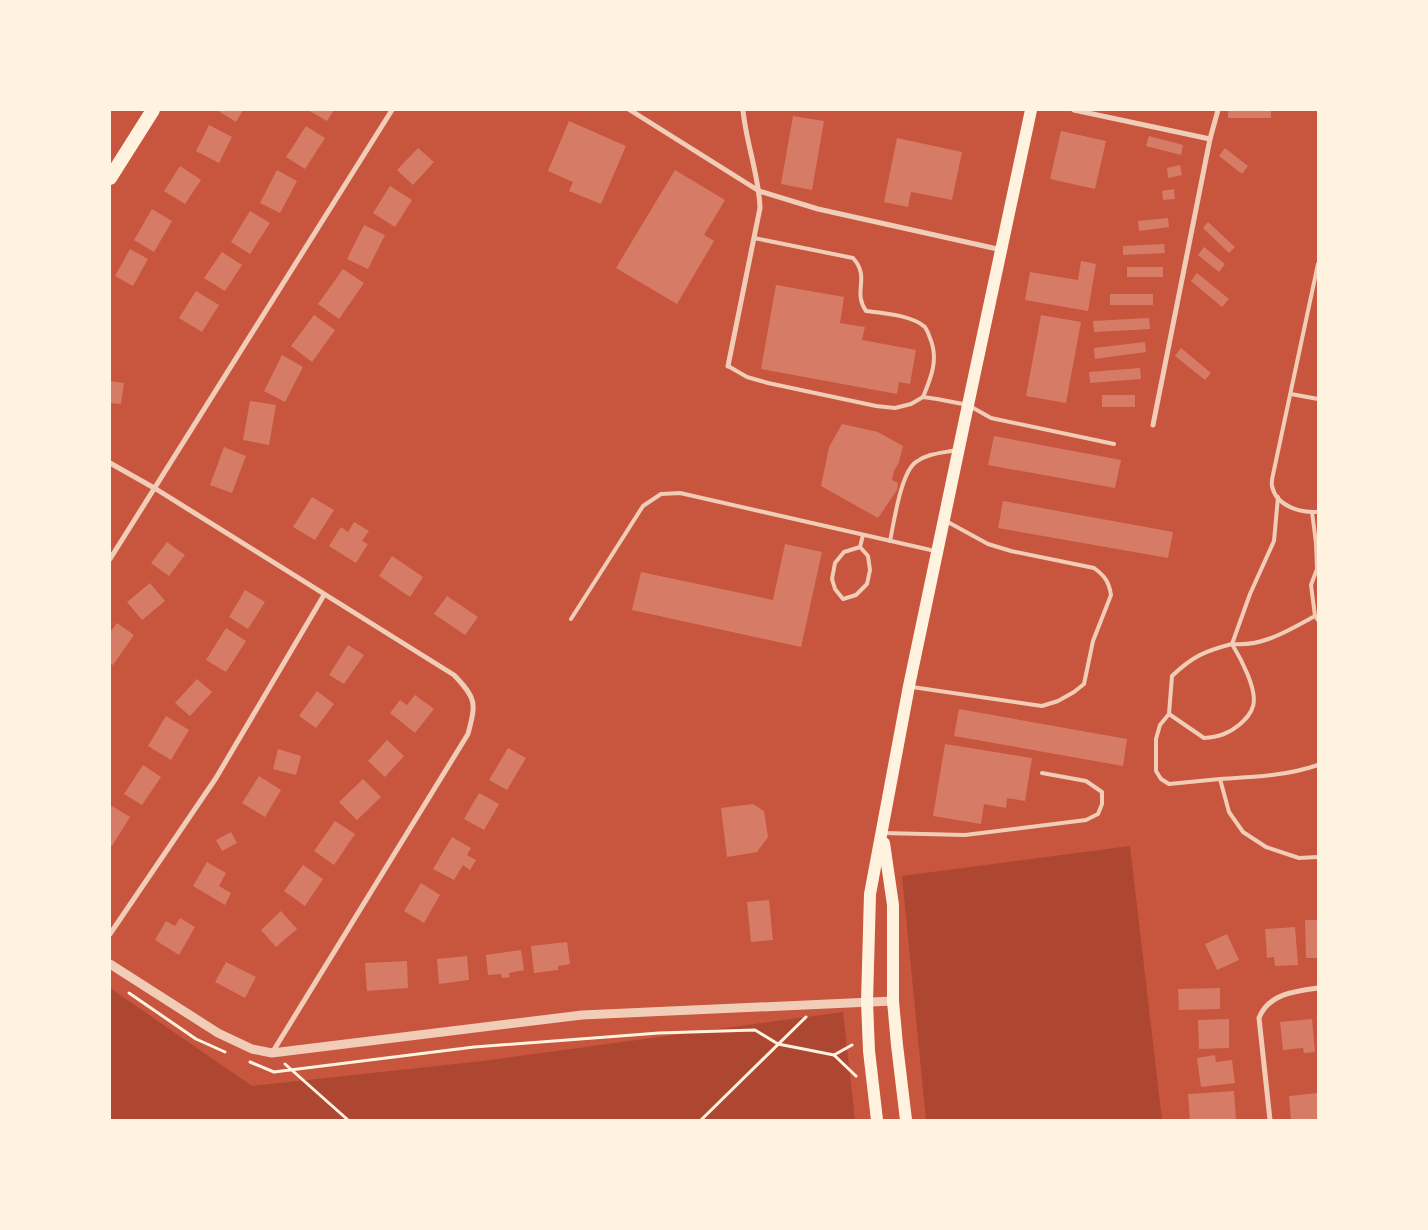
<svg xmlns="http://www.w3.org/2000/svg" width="1428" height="1230" viewBox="0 0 1428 1230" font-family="Raleway,sans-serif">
  <rect width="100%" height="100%" fill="#c8553d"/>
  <!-- green -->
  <g fill="#ae4732">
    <polygon points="1130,846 1162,1120 926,1120 902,876"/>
    <polygon points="110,988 252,1086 483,1061 843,1012 855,1120 110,1120"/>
  </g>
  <!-- building -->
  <g fill="#d67c66">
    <polygon points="217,110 243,110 236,122"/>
    <polygon points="308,110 334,110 327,121"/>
    <rect x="1228" y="110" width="43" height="8"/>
    <polygon points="793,116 824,121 812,190 781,184"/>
    <polygon points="569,121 626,146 601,204 569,191 573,182 548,171"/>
    <polygon points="209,125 232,137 219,163 196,151"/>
    <polygon points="306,126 325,138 305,169 286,157"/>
    <polygon points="1061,131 1106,141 1095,189 1050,179"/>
    <polygon points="1149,136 1183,145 1181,155 1146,146"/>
    <polygon points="897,138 962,152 952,200 911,192 908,207 884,202"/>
    <polygon points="418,148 434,162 413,185 397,170"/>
    <polygon points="1225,148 1248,166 1242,174 1219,156"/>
    <polygon points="1180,165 1182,175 1168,178 1167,168"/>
    <polygon points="180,166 201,180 185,204 164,191"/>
    <polygon points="277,170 297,181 280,213 260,203"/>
    <polygon points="675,170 725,200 704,235 714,241 677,304 616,268"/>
    <polygon points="390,186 412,200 395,227 373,213"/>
    <polygon points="1174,189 1175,199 1163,200 1162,191"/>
    <polygon points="152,209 172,221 154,252 134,240"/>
    <polygon points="250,211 270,223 250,254 231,242"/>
    <polygon points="1168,218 1169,227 1139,231 1138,221"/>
    <polygon points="1208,222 1235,247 1229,253 1203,228"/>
    <polygon points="364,225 385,235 368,269 347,259"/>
    <polygon points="1164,244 1165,253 1123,255 1123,246"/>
    <polygon points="1204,247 1225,264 1219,272 1198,255"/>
    <polygon points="130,249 148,259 133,286 115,276"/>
    <polygon points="222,252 242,265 225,291 204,278"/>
    <polygon points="1081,261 1096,264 1088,311 1025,300 1030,272 1078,280"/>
    <rect x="1127" y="267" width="36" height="10"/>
    <polygon points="343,269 364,283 339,319 318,304"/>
    <polygon points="1197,273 1229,299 1222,307 1191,281"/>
    <polygon points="776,285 844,297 840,323 865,327 862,340 916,350 910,384 899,382 897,394 761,369"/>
    <polygon points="196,291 219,305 202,332 179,318"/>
    <rect x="1110" y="294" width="43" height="11"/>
    <polygon points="314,315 335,330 312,362 291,346"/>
    <polygon points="1041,315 1081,322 1066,403 1026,396"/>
    <polygon points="1149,318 1150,329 1094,332 1093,321"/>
    <polygon points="1145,342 1146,352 1095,359 1094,348"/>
    <polygon points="1181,348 1211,373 1205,380 1175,356"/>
    <polygon points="282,355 303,367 285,402 264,391"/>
    <polygon points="1140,368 1141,379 1090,383 1089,372"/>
    <polygon points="110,381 124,383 121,404 110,403"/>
    <rect x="1102" y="395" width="33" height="12"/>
    <polygon points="250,401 276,405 269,445 243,440"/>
    <polygon points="842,424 878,432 903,446 899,462 894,471 892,480 898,483 897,490 878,518 821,486 829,447"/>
    <polygon points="994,436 1121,460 1115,488 988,465"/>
    <polygon points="224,447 246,456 232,493 210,485"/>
    <polygon points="312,497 334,510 315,540 293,527"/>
    <polygon points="1003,501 1173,532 1168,558 998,528"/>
    <polygon points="354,522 369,531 362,541 368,544 356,563 329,546 341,527 348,532"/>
    <polygon points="167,542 185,555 169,576 151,563"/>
    <polygon points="785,544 822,552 801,647 632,610 641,572 773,600"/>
    <polygon points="392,556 423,577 410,597 379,576"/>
    <polygon points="150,583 165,601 142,620 127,602"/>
    <polygon points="245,590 265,602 248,629 229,617"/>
    <polygon points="447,596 478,617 465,635 434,614"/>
    <polygon points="117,623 134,635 113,665 110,663 110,632"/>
    <polygon points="226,628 246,641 226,672 206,660"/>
    <polygon points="348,645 364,655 344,684 329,675"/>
    <polygon points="197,679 212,692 190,716 175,703"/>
    <polygon points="317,691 334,704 316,728 299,716"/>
    <polygon points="415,695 434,709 415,733 390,713 400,700 407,705"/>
    <polygon points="959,709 1127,739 1123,766 954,736"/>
    <polygon points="166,716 189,730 171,760 148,746"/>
    <polygon points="387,740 404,756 385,777 368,761"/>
    <polygon points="945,744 1032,758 1025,801 1007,798 1006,808 984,804 981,824 933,816"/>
    <polygon points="508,748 526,758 507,790 489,780"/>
    <polygon points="278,749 301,756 296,775 273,769"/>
    <polygon points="143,765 161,777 142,805 124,794"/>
    <polygon points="259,776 281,790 265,817 242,803"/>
    <polygon points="363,779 381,797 357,820 339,802"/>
    <polygon points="479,793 499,804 484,830 464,819"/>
    <polygon points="753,804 764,811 768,837 757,852 727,857 721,808"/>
    <polygon points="112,806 130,817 112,846 110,845 110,809"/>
    <polygon points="335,821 355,834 334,865 314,851"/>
    <polygon points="231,832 237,843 222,851 216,840"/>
    <polygon points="452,837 471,848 467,855 476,860 470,870 463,865 454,880 433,869"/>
    <polygon points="207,862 226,873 219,886 231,893 225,905 193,886"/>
    <polygon points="303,865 323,879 305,906 284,891"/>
    <polygon points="421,883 440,895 424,923 404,911"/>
    <polygon points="769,900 773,940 751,942 747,902"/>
    <polygon points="281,911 297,929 276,947 261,930"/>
    <polygon points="180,918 195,927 179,955 155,940 166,921 175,926"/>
    <polygon points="1305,920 1318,920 1318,958 1306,958"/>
    <polygon points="1295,927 1298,965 1275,966 1274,957 1267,958 1265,929"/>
    <polygon points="1227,934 1239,960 1217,970 1205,944"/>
    <polygon points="567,942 570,964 558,966 558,970 534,973 531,946"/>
    <polygon points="521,950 524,970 509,973 510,977 502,978 501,974 488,975 486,955"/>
    <polygon points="467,956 469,980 439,984 437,959"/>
    <polygon points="407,961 408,988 367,991 365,963"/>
    <polygon points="226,962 256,977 245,998 215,982"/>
    <polygon points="1220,988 1220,1009 1179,1010 1178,989"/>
    <polygon points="1229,1019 1229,1048 1199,1049 1198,1020"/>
    <polygon points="1312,1019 1315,1052 1304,1053 1303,1048 1283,1050 1280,1022"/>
    <polygon points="1215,1055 1216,1062 1232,1060 1235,1083 1201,1087 1197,1058"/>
    <polygon points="1234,1091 1236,1120 1190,1120 1188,1094"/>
    <polygon points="1318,1093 1318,1120 1291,1120 1289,1096"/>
  </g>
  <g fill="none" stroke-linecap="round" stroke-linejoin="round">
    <!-- path -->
    <g stroke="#fff3e0" stroke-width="3">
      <polyline points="129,993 196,1039 225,1052"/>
      <polyline points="834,1055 852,1045"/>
      <polyline points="250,1062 274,1072 474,1047 659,1033 755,1030 778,1044 834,1055 856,1076"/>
      <polyline points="285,1064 348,1120"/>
      <polyline points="701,1120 806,1017"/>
    </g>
    <!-- service -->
    <g stroke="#f1ccb7" stroke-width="4">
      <path d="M754 238 853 258C871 278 852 291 866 311 882 313 912 315 925 327 927 330 929 335 930 338 939 359 931 378 923 397"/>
      <path d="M1318 264 1274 470C1273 475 1271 481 1272 486 1276 506 1300 513 1318 512"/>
      <polyline points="728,366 747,377 768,383 876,406 895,408 911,404 923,397 937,399 968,405 991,418 1114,444"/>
      <polyline points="1291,394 1318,399"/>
      <path d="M1278 497 1274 541 1250 594 1232 644C1205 651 1193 656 1172 676L1169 714 1160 725 1156 739V771L1161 779 1169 784 1220 779 1229 812 1243 832 1266 847 1299 858 1318 857"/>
      <polyline points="1312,512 1316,543 1317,569 1311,585 1315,616 1318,620"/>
      <path d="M890 541C894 522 901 472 916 462 928 453 943 453 957 450"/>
      <polyline points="860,547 844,552 835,563 832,579 835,589 843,599 856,595 867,584 870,570 868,556 860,547 863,535"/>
      <polyline points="571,619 643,506 661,494 680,493 935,551"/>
      <path d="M1232 644C1263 647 1289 630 1315 616"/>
      <path d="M912 687 1042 706 1058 701 1074 692 1084 684 1093 641 1111 595C1109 582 1105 576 1094 568L1011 551 988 544 946 521"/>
      <path d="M1169 714 1204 738C1218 737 1228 734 1239 725 1246 719 1251 714 1253 706 1258 690 1240 657 1232 644"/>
      <path d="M1220 779C1253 777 1286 776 1318 765"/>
      <polyline points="883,833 965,835 1086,820 1098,814 1102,804 1102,792 1086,781 1042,773"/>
    </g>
    <!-- minor -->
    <g stroke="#f1ccb7" stroke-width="5">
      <polyline points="630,110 759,191 818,209 1002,250"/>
      <polyline points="1074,110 1210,139"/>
      <path d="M728 366 760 208C759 175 746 143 743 110"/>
      <polyline points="1153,425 1210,139 1218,110"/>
      <path d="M110 463 156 489 454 675C477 699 476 703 468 734L272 1053"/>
      <polyline points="110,559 392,110"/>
      <polyline points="110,934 216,778 324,595"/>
      <path d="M1270 1120 1259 1018C1268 994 1295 991 1318 988"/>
    </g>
    <!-- tertiary -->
    <polyline stroke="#f1ccb7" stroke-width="9" points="110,964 218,1033 252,1049 272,1053 582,1015 893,1001"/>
    <!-- primary -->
    <g stroke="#fff3e0" stroke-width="12">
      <polyline points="884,843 893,905 893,1001 897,1045 906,1120"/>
      <polyline points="877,1120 869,1051 867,1002 870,894 909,686 968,405 1031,110"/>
    </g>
    <!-- trunk -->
    <polyline stroke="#fff3e0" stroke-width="14" points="110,178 153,110"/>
  </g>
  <!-- border -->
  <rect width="1428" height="1230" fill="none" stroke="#fff3e0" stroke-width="222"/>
</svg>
